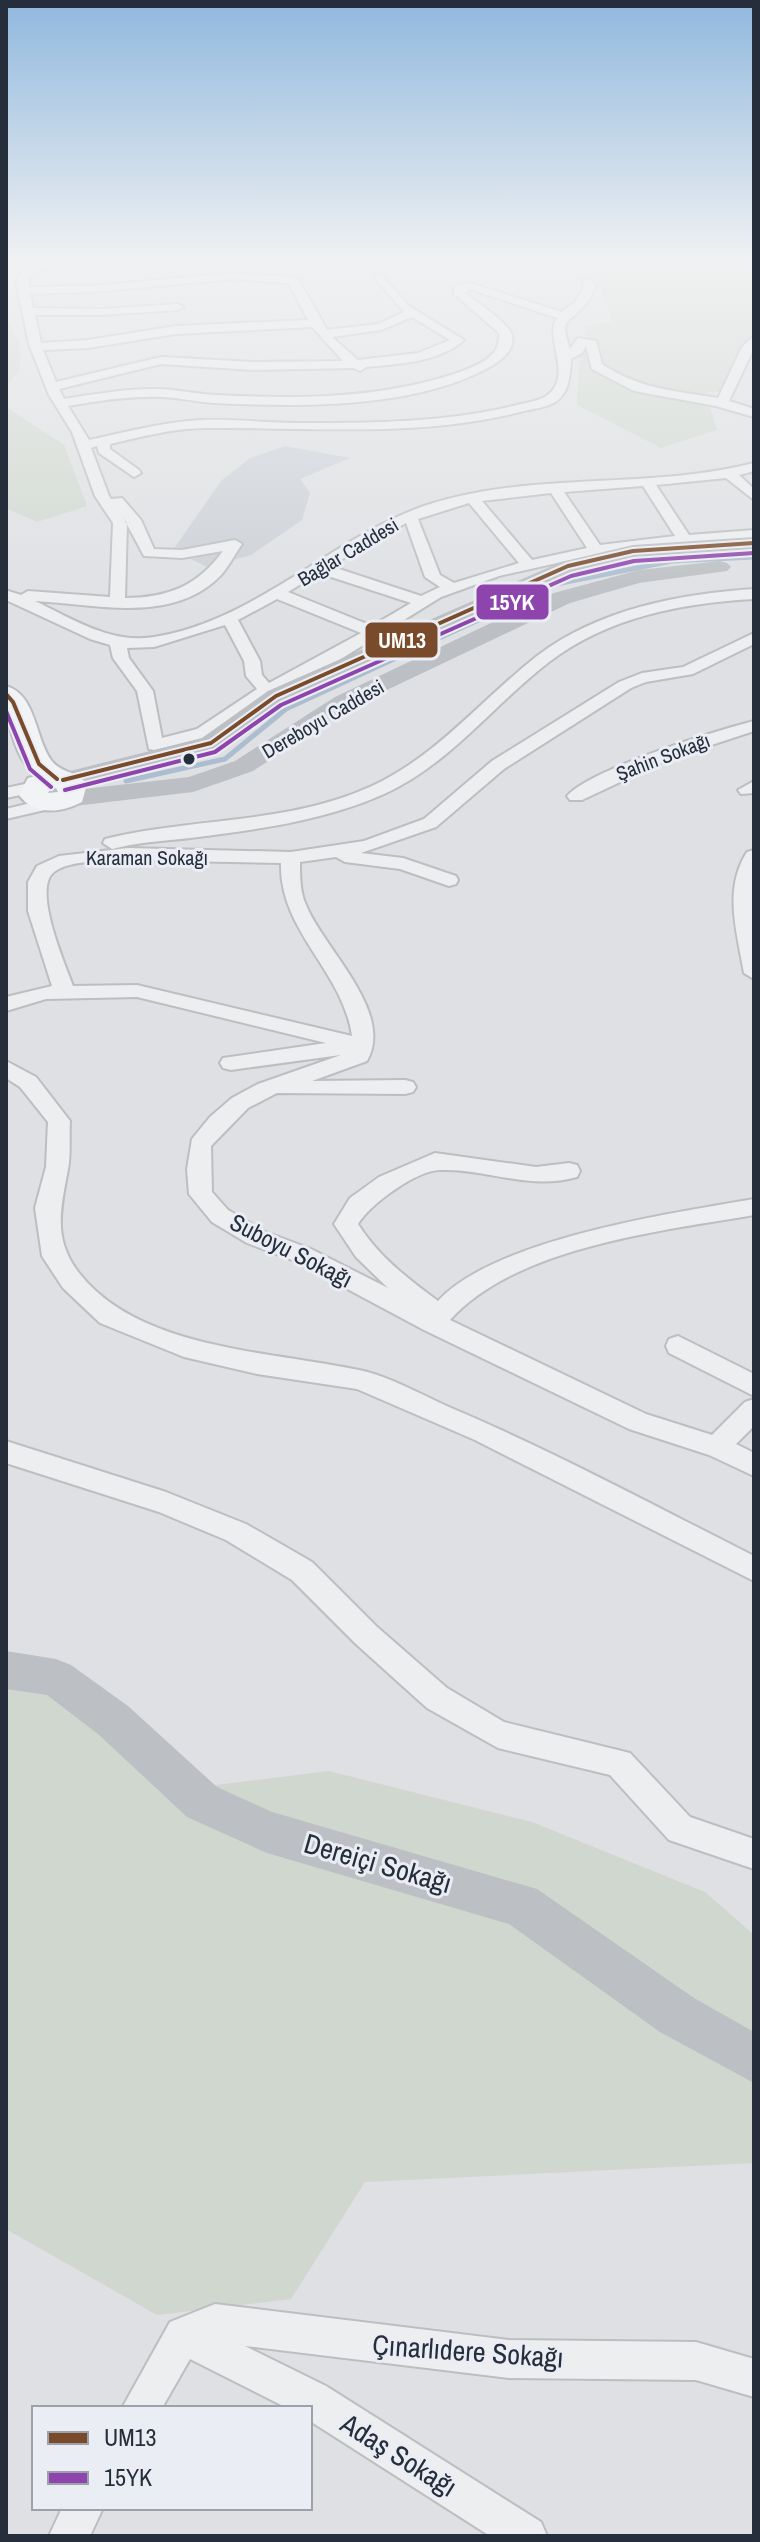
<svg xmlns="http://www.w3.org/2000/svg" width="760" height="2542" viewBox="0 0 760 2542" font-family="'Archivo Narrow',sans-serif">
  <rect width="100%" height="100%" fill="#dee0e3"/>
  <!-- built -->
  <polygon fill="#cbd0d6" points="285,446 350,458 300,479 310,493 302,520 251,555 207,567 173,550 221,481 250,458"/>
  <!-- green -->
  <g fill="#cfd7ce">
    <polygon points="585,262 754,262 754,338 734,358 724,391 706,393 717,430 661,448 577,405 579,363 586,327 613,321 600,287"/>
    <polygon points="6,319 19,342 20,370 6,386"/>
    <polygon points="6,407 64,445 87,506 37,522 6,508"/>
    <polygon points="6,1687 51,1687 160,1792 329,1771 532,1822 705,1892 754,1935 754,2163 365,2182 291,2299 157,2315 6,2229"/>
  </g>
  <g fill="none" stroke-linecap="round" stroke-linejoin="round">
    <!-- stream -->
    <polyline stroke="#acbdcf" stroke-width="5" points="126,781 225,759 286,709 556,584 672,561 754,557"/>
    <defs>
      <g id="street">
        <path d="M47 262H62L32 274 28 281 29 287 92 286 234 273 293 277 299 280 327 330 378 324 404 312 374 277 380 274 409 306 464 340C440 362 398 364 366 367L360 371 353 368 253 370 161 364 59 389 64 399C94 394 125 389 155 389 176 389 196 394 216 395 295 399 378 399 454 374 474 367 502 358 499 333L454 294V286L470 283 562 312 576 301 584 286 581 279H589L596 286C593 292 590 299 586 304 568 325 559 317 570 349L578 338 596 341 602 364C638 389 676 391 718 398L742 347 754 336V348L729 401 754 409V417L716 406 634 391 592 369 586 346 582 353 571 359C570 374 570 393 555 402 546 408 531 409 520 412 418 438 309 427 206 428 173 428 141 437 110 444V449L139 470 141 473 134 477 99 453 97 446 91 448 109 496 111 499 122 498 141 520 154 549 182 550 235 540 242 544C235 554 229 566 221 575 173 625 95 604 35 601 73 619 110 644 154 637 257 621 334 535 430 504 535 471 649 490 754 463V471L739 475 754 489V500L726 478 656 485 689 535 754 530V538L615 550 499 576 441 597 336 662 260 701 209 737 155 750 149 749 137 691 113 658 110 645 90 639 6 600 8 591 21 595 28 591 110 597 113 523 95 496 72 432 49 395 29 344 16 281 24 270ZM234 279 289 283 308 320 176 326 88 340 41 343 35 315H102L178 310 184 307 178 304 102 309 33 308 30 294 92 292ZM469 289 557 318C544 337 571 371 551 392 543 401 528 402 517 405 450 422 375 423 306 423 271 423 237 419 202 420 164 422 126 432 89 440L68 406C98 401 129 396 160 397 178 397 196 402 214 403 298 407 410 409 486 369 498 363 518 350 511 333 507 322 475 301 465 293ZM412 317 450 340 418 353 358 360 332 337 381 330ZM312 327 343 361 253 362 161 357 56 382 43 350 88 348 176 334ZM643 486 675 536 600 545 564 492ZM551 493 587 548 532 560 482 501ZM469 503 519 563 454 583 440 575 418 519ZM122 515 144 556 182 558 223 551C198 586 167 598 125 598L127 523ZM406 523 425 577 440 587 421 596 330 566ZM319 573 411 603 372 626 288 592ZM277 599 361 633 269 683 262 675 260 661 238 620ZM225 625 244 661 246 676 257 689 197 729 162 738 153 691 129 658 127 648 154 647Z"/>
        <path d="M754 589V599C682 603 608 617 549 662 493 705 450 764 384 794 324 821 255 830 190 838 164 841 138 842 112 849L103 843 105 839C194 817 287 825 372 786 437 756 482 699 537 656 599 609 679 594 754 589Z"/>
        <path d="M754 633V644L693 674 646 682 631 688 504 769 436 827 361 853 403 858 456 876 458 880 456 884 449 886 400 869 345 862 336 857 300 862C300 877 300 892 306 905 323 948 395 1012 367 1061L312 1081 405 1080 413 1082 416 1087 413 1092 405 1094 277 1093 248 1108 211 1146 212 1192 228 1210 263 1231 311 1249 388 1288 356 1257 334 1224 350 1198 379 1177 435 1153 536 1167 569 1163 577 1165 580 1171 577 1177C528 1191 487 1168 440 1170 417 1170 370 1204 358 1224 378 1256 408 1279 438 1301 495 1239 672 1213 754 1199V1215C661 1231 515 1247 450 1320L646 1414 712 1435 745 1402 754 1399V1426L736 1444 754 1453V1476L709 1455 629 1429 424 1330 295 1261 247 1243 212 1222 189 1194 187 1169 192 1139 210 1117 232 1098 258 1084 341 1055 231 1070 223 1068 220 1063 223 1058 326 1043 137 997 46 999 6 1011V997L52 986 28 911V882L37 866 59 856 128 848 291 852 364 841 424 819 492 761 619 682 642 673 683 667ZM128 860 281 863C279 931 343 971 352 1036L137 985 73 986C65 964 32 889 54 872 71 859 107 862 128 860Z"/>
        <path d="M754 721V731L669 759 582 800H570L567 796C591 769 715 731 754 721Z"/>
        <polygon points="754,781 754,793 741,794 738,790"/>
        <polygon points="34,782 43,787 40,791 6,798 6,788"/>
        <polygon points="60,796 66,797 69,801 66,805 6,819 6,809"/>
        <path d="M754 850V979L744 973C737 932 723 889 747 852Z"/>
        <path d="M6 1061 36 1077 70 1121C69 1137 71 1154 68 1169 61 1208 52 1238 79 1273 139 1350 271 1351 359 1370 389 1376 420 1394 449 1407 553 1451 653 1505 754 1556V1581L475 1440 357 1389 257 1374 184 1357 100 1323 63 1288 42 1256 35 1208 46 1167 48 1122 20 1087 6 1078Z"/>
        <polygon points="678,1336 754,1374 754,1396 669,1353 666,1346 669,1339"/>
        <polygon points="6,1441 166,1492 246,1524 312,1562 376,1626 447,1688 504,1722 630,1753 690,1817 754,1839 754,1869 669,1840 610,1775 498,1748 427,1708 356,1644 292,1580 226,1540 159,1512 6,1463"/>
        <polygon points="215,2304 509,2340 696,2342 754,2359 754,2397 696,2380 509,2378 245,2346 326,2386 541,2522 547,2536 490,2536 310,2421 310,2408 287,2408 190,2359 162,2408 122,2408 170,2322"/>
        <polygon points="62,2508 103,2508 90,2536 49,2536"/>
      </g>
      <path id="primary" d="M6 686C36 694 35 738 51 760 60 773 79 772 87 784L82 802C61 813 34 816 19 795L28 778 36 776C12 755 6 716 6 686ZM56 788 58 792 48 793 50 790Z"/>
    </defs>
    <!-- street casing -->
    <use href="#street" stroke="#bcbec1" stroke-width="4"/>
    <!-- primary casing -->
    <use href="#primary" stroke="#babdc1" stroke-width="4"/>
    <!-- street -->
    <use href="#street" fill="#edeef0" fill-rule="evenodd"/>
    <!-- secondary -->
    <g fill="#bcbfc3" fill-rule="evenodd">
      <polygon points="754,537 754,549 633,557 575,571 284,701 220,748 63,787 54,785 51,780 54,775 202,738 268,691 561,562 633,545"/>
      <polygon points="720,561 727,563 731,567 727,571 639,583 570,603 351,707 253,771 193,792 66,807 57,804 53,799 57,794 66,791 189,777 235,761 335,697 554,593 639,570"/>
      <polygon points="6,1651 56,1659 71,1665 128,1706 217,1787 272,1812 537,1889 694,1998 754,2032 754,2083 660,2032 509,1924 267,1853 187,1817 98,1734 47,1695 6,1689"/>
    </g>
    <!-- primary -->
    <use href="#primary" fill="#f2f3f4" fill-rule="evenodd"/>
    <defs>
      <g id="bus-1">
        <polyline points="6,694 13,702 39,764 57,779"/>
        <polyline points="63,780 211,743 276,696 568,566 633,551 754,543"/>
      </g>
      <g id="bus-2">
        <polyline points="6,711 30,769 51,787"/>
        <polyline points="65,790 215,752 281,705 571,576 634,561 754,553"/>
      </g>
    </defs>
    <!-- bus-1 casing -->
    <use href="#bus-1" stroke="#eaeef4" stroke-width="8"/>
    <!-- bus-2 casing -->
    <use href="#bus-2" stroke="#eaeef4" stroke-width="8"/>
    <!-- bus-1 -->
    <use href="#bus-1" stroke="#7a4b2a" stroke-width="4"/>
    <!-- bus-2 -->
    <use href="#bus-2" stroke="#8e44ad" stroke-width="4"/>
  </g>
  <!-- sky -->
  <linearGradient id="sky" x2="0" y2="1"><stop stop-color="#90b8de"/><stop offset="0.42" stop-color="#f0f1f2"/><stop offset="1" stop-color="#f0f1f2" stop-opacity="0"/></linearGradient>
  <rect width="760" height="618" fill="url(#sky)"/>
  <!-- markers -->
  <circle fill="#262e3b" stroke="#eaeef4" stroke-width="3" cx="189" cy="759" r="7"/>
  <g text-anchor="middle" stroke-width="6" stroke-linejoin="round" paint-order="stroke">
    <!-- far-street labels -->
    <g font-size="20" fill="#262e3b" stroke="#eaeef4">
      <text transform="translate(348 552) rotate(-31)" y="7">Bağlar Caddesi</text>
      <text transform="translate(323 719) rotate(-30)" y="7">Dereboyu Caddesi</text>
      <text transform="translate(663 757) rotate(-21)" y="7">Şahin Sokağı</text>
      <text x="147" y="865">Karaman Sokağı</text>
    </g>
    <!-- street labels -->
    <g font-size="24" fill="#262e3b" stroke="#eaeef4">
      <text transform="translate(291 1251) rotate(27)" y="8">Suboyu Sokağı</text>
    </g>
    <!-- near-street labels -->
    <g font-size="28" fill="#262e3b" stroke="#eaeef4">
      <text transform="translate(378 1863) rotate(16)" y="10">Dereiçi Sokağı</text>
      <text transform="translate(468 2351) rotate(4)" y="10">Çınarlıdere Sokağı</text>
      <text transform="translate(399 2455) rotate(32)" y="10">Adaş Sokağı</text>
    </g>
  </g>
  <g stroke="#eaeef4" stroke-width="3">
    <rect x="475" y="583" width="75" height="38" rx="8" fill="#8e44ad"/>
    <rect x="364" y="621" width="75" height="38" rx="8" fill="#7a4b2a"/>
  </g>
  <g font-size="22" text-anchor="middle" font-weight="bold" fill="#fff">
    <text x="512" y="610">15YK</text>
    <text x="402" y="648">UM13</text>
  </g>
  <!-- border -->
  <rect width="760" height="2542" fill="none" stroke="#262e3b" stroke-width="16"/>
  <!-- legend -->
  <rect x="32" y="2406" width="280" height="104" fill="#eaeef4" stroke="#9ca1aa" stroke-width="2"/>
  <rect x="48" y="2432" width="40" height="12" fill="#7a4b2a" stroke="#9ca1aa" stroke-width="2"/>
  <text x="104" y="2446" font-size="24" fill="#262e3b">UM13</text>
  <rect x="48" y="2472" width="40" height="12" fill="#8e44ad" stroke="#9ca1aa" stroke-width="2"/>
  <text x="104" y="2486" font-size="24" fill="#262e3b">15YK</text>
</svg>
